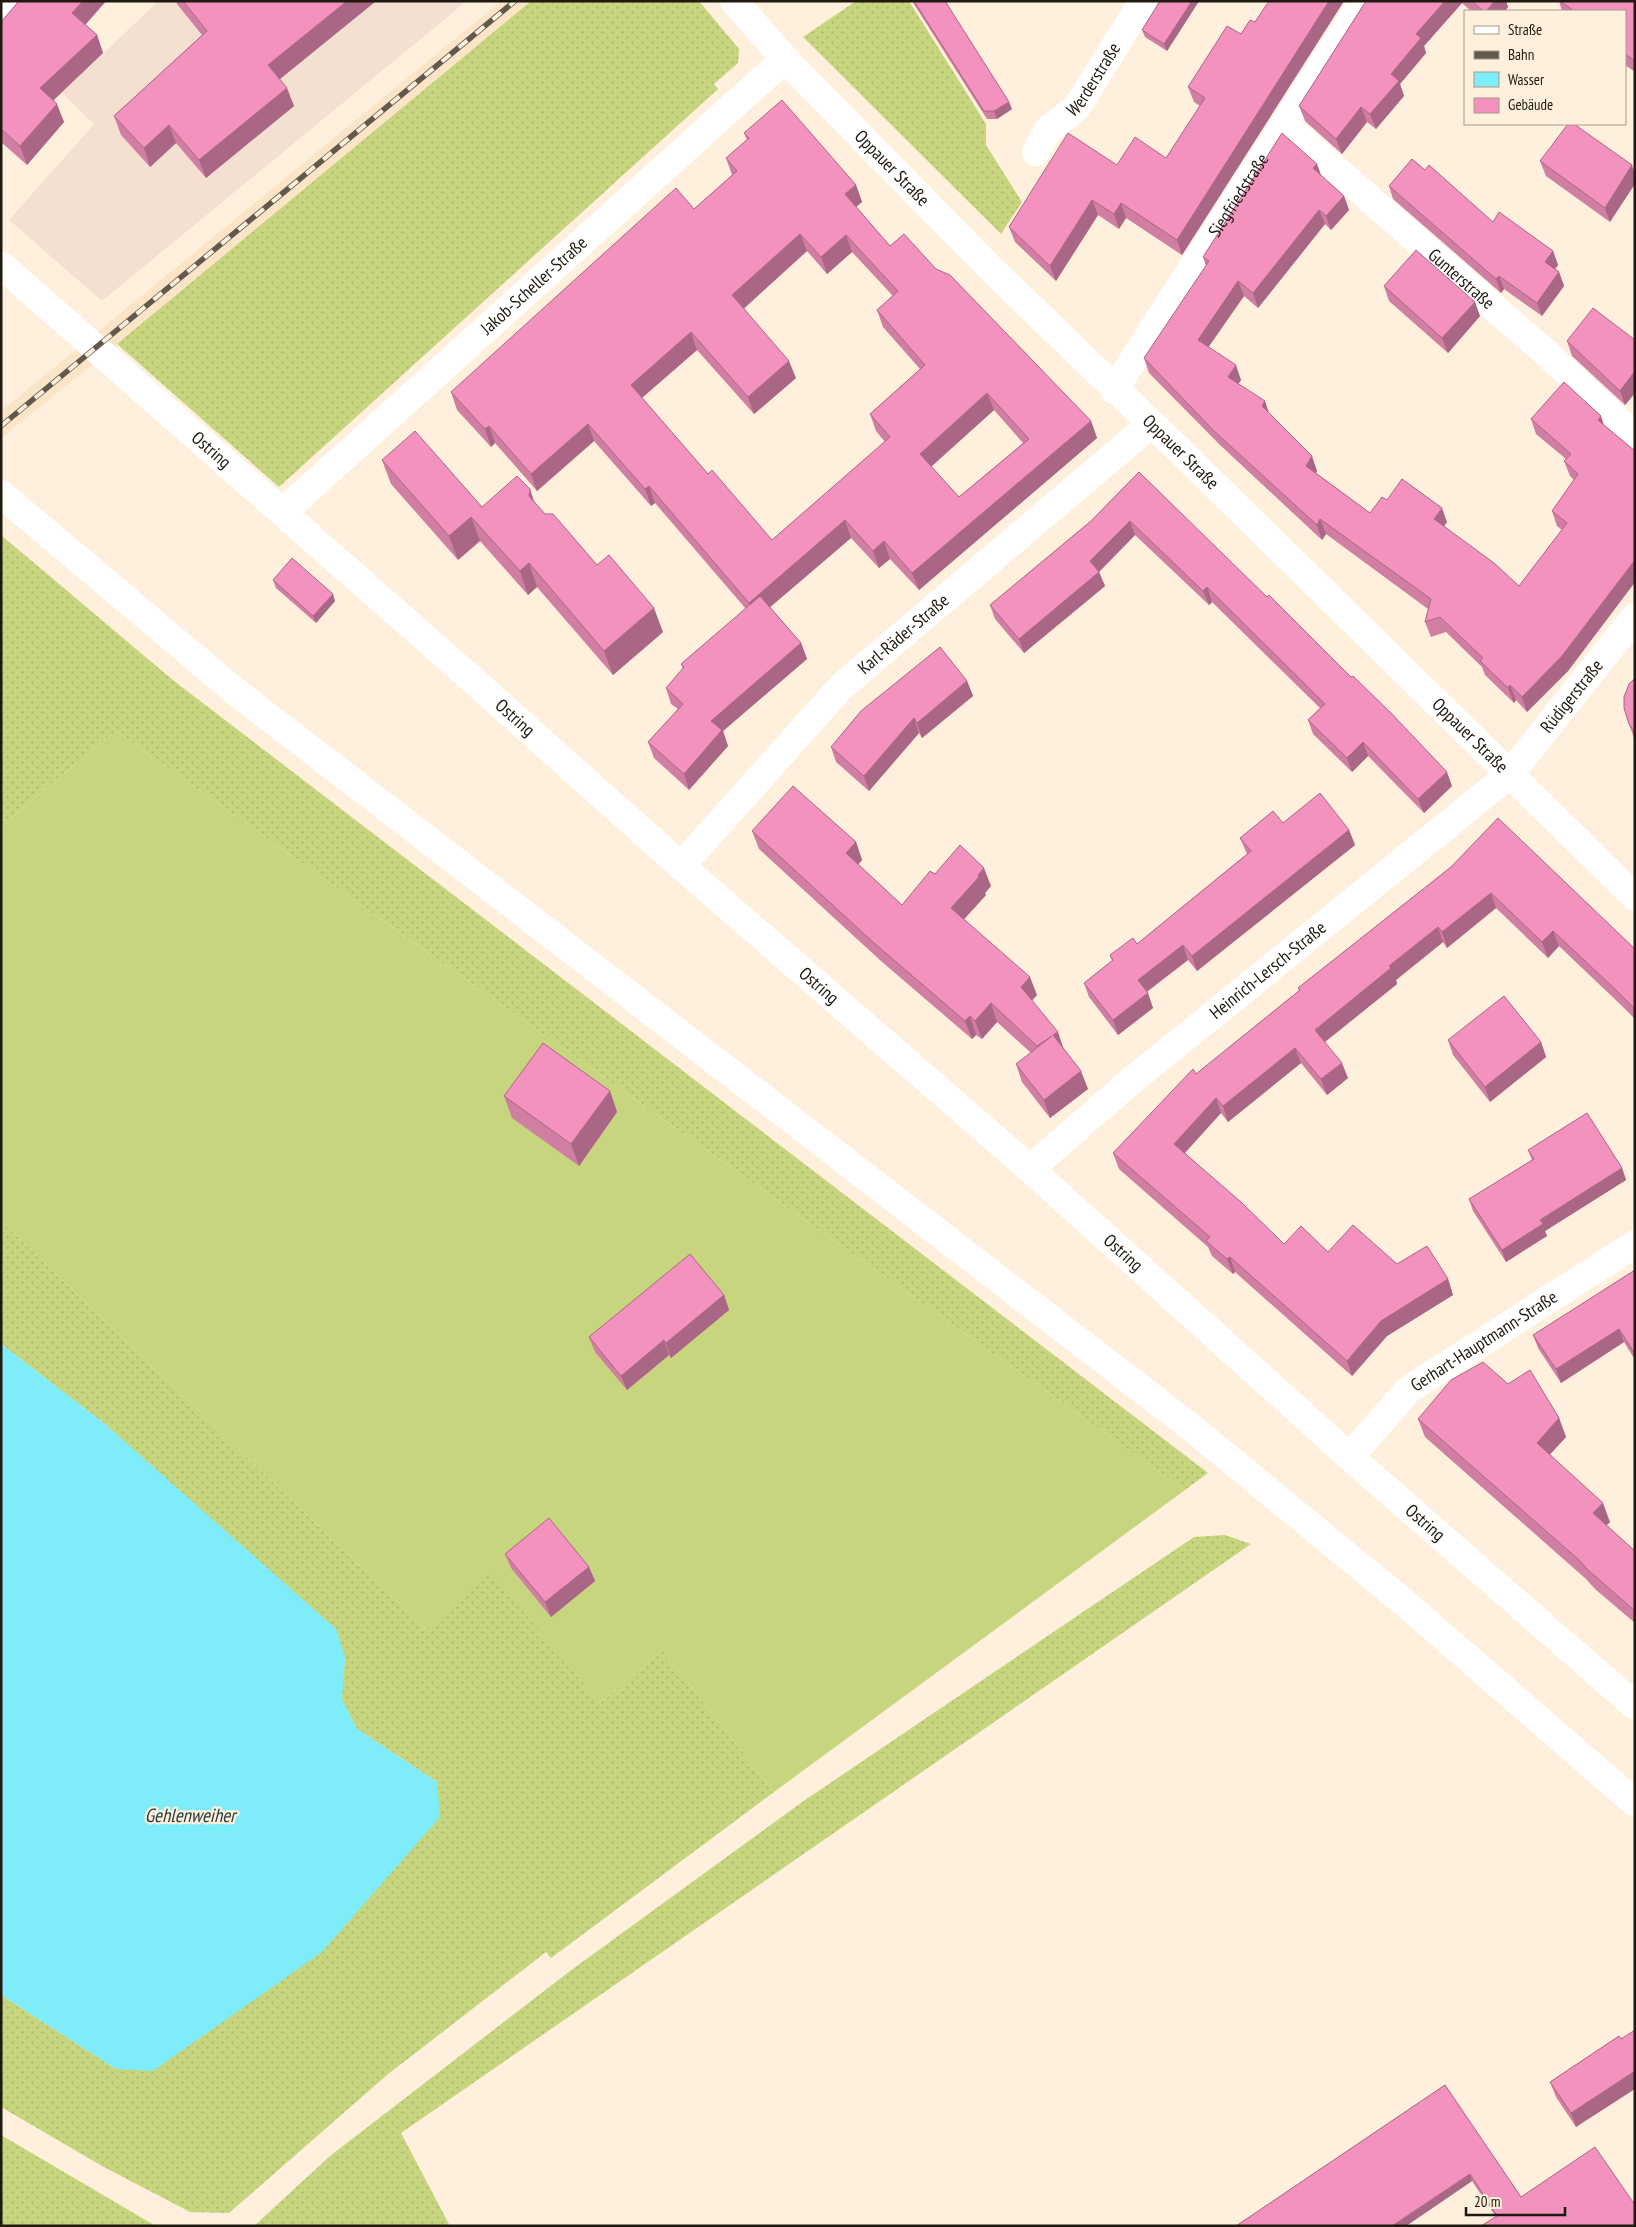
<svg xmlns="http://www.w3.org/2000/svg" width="1636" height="2227" viewBox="0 0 1636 2227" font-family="'PT Sans Narrow',sans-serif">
  <defs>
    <pattern id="grass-dots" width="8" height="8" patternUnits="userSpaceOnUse" patternTransform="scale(1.25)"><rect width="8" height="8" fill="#c7d57e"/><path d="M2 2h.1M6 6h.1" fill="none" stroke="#aab66c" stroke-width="1.8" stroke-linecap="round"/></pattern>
  </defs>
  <rect width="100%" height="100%" fill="#fff0dd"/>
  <!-- commercial -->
  <polygon fill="#f4e0d1" points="158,1 467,1 102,301 9,220 94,124 62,93"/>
  <!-- built -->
  <polygon fill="#fce4c6" points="501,1 531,1 134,331 1,438 1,411"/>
  <!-- grass -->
  <g fill="url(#grass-dots)">
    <polygon points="531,1 699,1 739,49 738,63 714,84 718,89 279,487 117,344"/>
    <polygon points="856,1 909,1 986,124 986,145 1022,202 1001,234 803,37"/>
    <polygon points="1,535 174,681 1208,1473 1185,1490 116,731 1,826"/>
    <polygon points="1,1221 426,1629 491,1571 600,1703 662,1650 774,1792 551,1958 546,1952 387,2075 229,2213 190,2212 102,2166 1,2107 1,1995 116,2069 437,1782 357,1729 341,1699 345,1657 106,1425 1,1344"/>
    <polygon points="1225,1535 1251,1544 401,2133 450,2226 254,2226 330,2156 570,1971 805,1800 1194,1537"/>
    <polygon points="1,2135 154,2225 154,2226 1,2226"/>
  </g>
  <!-- pitch -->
  <polygon fill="#c7d57e" points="116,731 1185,1490 774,1792 662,1650 600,1703 491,1572 426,1629 1,1221 1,826"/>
  <!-- water -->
  <polygon fill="#7eecf9" points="1,1344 106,1425 336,1629 345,1657 342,1699 357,1729 437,1782 440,1817 322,1952 153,2071 116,2069 1,1995"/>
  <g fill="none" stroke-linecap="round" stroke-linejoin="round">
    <!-- minor -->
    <g stroke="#fff" stroke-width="28">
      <path id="s1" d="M734 1 785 59 988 266 1180 451 1635 897"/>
      <polyline points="1,10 9,1"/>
      <path id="s2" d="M1285 125 1546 353 1635 436"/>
      <path id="s3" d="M1036 152 1047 131 1077 107 1143 1"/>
      <path id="s4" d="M1 265 466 674 681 866 1030 1169 1350 1457 1635 1706"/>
      <path id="s5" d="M1114 390 1363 1"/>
      <path id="s6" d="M283 512 785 59"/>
      <path id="s7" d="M681 866 841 687 1151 424"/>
      <path id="s8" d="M1030 1169 1130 1082 1509 775 1635 617"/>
      <path id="s9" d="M1350 1457 1408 1390 1635 1244"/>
    </g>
    <!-- tertiary -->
    <polyline stroke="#fff" stroke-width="28" points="1,494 236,692 1192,1428 1407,1605 1635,1803"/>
    <defs>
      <polyline id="rail" points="1,426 515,1"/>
    </defs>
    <!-- rail casing -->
    <use href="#rail" stroke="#62594d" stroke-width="5.5"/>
    <!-- rail -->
    <use href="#rail" stroke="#fff0dd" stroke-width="4" stroke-dasharray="11" stroke-linecap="butt"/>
  </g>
  <!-- wall -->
  <g fill="#d17ea3" fill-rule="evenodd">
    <polygon points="19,1 106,1 85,25 97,35 103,53 54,100 64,122 27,165 1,142 1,22"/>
    <polygon points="176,1 376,1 280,79 294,106 206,178 176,143 150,167 121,135 114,116 202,35 177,4"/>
    <polygon points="912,1 945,1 1012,109 997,119 987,119"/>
    <polygon points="1160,1 1199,1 1167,51 1145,37 1142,30"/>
    <polygon points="1269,1 1344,1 1182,255 1126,218 1119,229 1098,215 1056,281 1015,242 1009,227 1117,165 1166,158 1200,106 1194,102 1188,87 1241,34 1255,22"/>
    <polygon points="1366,1 1506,1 1508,7 1505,11 1471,11 1462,3 1424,46 1426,53 1400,84 1404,96 1376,129 1367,122 1342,154 1305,121 1299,106"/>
    <polygon points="1559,1 1635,1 1635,72 1625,65 1625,11 1562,11"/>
    <path d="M744 133 856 185 862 202 856 207 890 246 936 269 1091 421 1097 438 919 590 890 559 879 568 851 538 770 607 801 643 807 659 723 731 728 746 689 790 654 758 648 742 678 709 671 704 666 688 683 669 681 664 746 609 655 503 651 506 594 441 537 491 495 443 491 447 457 410 451 392 694 209 732 175 726 158 747 140ZM807 251 827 274 852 252 893 296 877 310 883 327 920 369 870 414 876 431 885 442 772 540 708 474 642 398 697 350 754 414 796 378 744 308ZM994 410 1023 443 959 497 931 467Z"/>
    <polygon points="1540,161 1632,165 1610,222 1546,176"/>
    <polygon points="1317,164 1321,176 1344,196 1349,210 1331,230 1325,224 1258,308 1244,296 1208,347 1241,380 1238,384 1270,414 1317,471 1316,473 1370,513 1387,500 1447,522 1444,526 1519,586 1562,530 1557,526 1552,511 1574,480 1570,476 1564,461 1566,459 1536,434 1531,419 1604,425 1635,451 1635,582 1568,671 1527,712 1516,700 1514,703 1485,675 1482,667 1446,632 1431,637 1425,622 1428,609 1326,534 1322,540 1220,445 1149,373 1144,358 1206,266 1203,257"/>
    <polygon points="1389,186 1493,222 1553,251 1558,265 1555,269 1559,272 1564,286 1542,316 1504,289 1501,293 1393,199"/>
    <polygon points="1384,286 1480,316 1448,353 1389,301"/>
    <polygon points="1635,340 1635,393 1625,405 1572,356 1567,341"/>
    <polygon points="382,460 482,507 534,502 545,514 597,565 663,632 613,675 537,587 528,595 480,541 458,560 391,484"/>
    <polygon points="1139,472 1452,786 1424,813 1368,756 1352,772 1313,734 1308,720 1320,708 1212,602 1209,605 1135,535 1099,572 1105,586 1024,653 995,619 990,605 1091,521"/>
    <polygon points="273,580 335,601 316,623 276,588"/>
    <polygon points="1635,678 1635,741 1629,724"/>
    <polygon points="967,681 973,696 922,738 919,733 869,791 836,762 831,747"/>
    <polygon points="1283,823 1349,830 1355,845 1197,971 1188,960 1147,992 1153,1008 1118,1035 1089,997 1084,983 1112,961 1110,955 1137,944 1247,854 1240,838"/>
    <polygon points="752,831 856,842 862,860 858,865 902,905 935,874 991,886 985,893 986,895 964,919 1037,995 1032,1000 1064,1049 1088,1089 1050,1118 1022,1082 1016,1064 1031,1053 997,1022 982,1039 976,1035 972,1039 881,961 759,849"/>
    <polygon points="1451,867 1635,949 1635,1019 1622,1006 1559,946 1548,958 1496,908 1447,948 1443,942 1396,980 1397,984 1325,1042 1348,1078 1327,1095 1301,1063 1228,1122 1221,1113 1185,1153 1284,1244 1397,1264 1448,1279 1453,1295 1387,1336 1352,1376 1235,1272 1233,1274 1212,1256 1208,1247 1119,1169 1113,1153 1196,1074 1299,991 1298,988"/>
    <polygon points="1448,1040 1541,1042 1546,1057 1490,1102 1453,1055"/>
    <polygon points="610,1091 617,1112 579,1166 512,1118 504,1096"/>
    <polygon points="1528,1150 1622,1168 1626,1180 1545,1231 1547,1236 1506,1262 1473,1211 1469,1199 1532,1160"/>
    <polygon points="1635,1270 1635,1360 1624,1342 1561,1383 1538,1348 1533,1335"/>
    <polygon points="724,1295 729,1310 671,1358 669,1355 627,1390 595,1352 589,1337"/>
    <polygon points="1508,1384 1559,1418 1566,1437 1550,1454 1610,1522 1606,1525 1635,1551 1635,1623 1595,1589 1586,1579 1425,1437 1418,1419"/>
    <polygon points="505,1554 589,1567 595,1581 551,1617 511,1568"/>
    <polygon points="1619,2036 1576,2127 1556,2097 1550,2082"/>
    <polygon points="1445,2085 1521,2197 1496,2217 1472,2181 1406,2226 1236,2226"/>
  </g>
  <!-- shaded-wall -->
  <g fill="#aa6685">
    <polygon points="83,1 106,1 79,32 72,13"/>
    <polygon points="347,1 376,1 275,83 268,65"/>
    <polygon points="1192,1 1199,1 1167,51 1164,44"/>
    <polygon points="1329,1 1344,1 1182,255 1177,240"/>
    <polygon points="1445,1 1461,1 1462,3 1424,46 1426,53 1400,84 1404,96 1376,129 1370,114 1391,74 1416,34"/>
    <polygon points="1495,1 1506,1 1508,7 1505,11 1486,11"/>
    <polygon points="97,35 103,53 47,106 40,88"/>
    <polygon points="287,88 294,106 206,178 199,160"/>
    <polygon points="1009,102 1012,109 997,119 994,111"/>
    <polygon points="57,104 64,122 27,165 20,146"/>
    <polygon points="1361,107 1367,122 1342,154 1336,139"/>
    <polygon points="169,125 176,143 150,167 144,148"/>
    <polygon points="1317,164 1322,178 1313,168"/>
    <polygon points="1632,165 1635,174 1635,184 1610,222 1605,208"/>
    <polygon points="856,185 862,202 851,211 845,194"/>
    <polygon points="1344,196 1349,210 1331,230 1326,216"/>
    <polygon points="1092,200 1098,215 1056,281 1050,266"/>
    <polygon points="1121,203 1126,218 1119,229 1114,214"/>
    <polygon points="1319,210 1325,224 1258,308 1253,293"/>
    <polygon points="800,234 807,251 739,313 732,295"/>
    <polygon points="846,235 852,252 827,274 821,257"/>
    <polygon points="1553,251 1558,265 1550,276 1545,262"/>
    <polygon points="1559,272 1564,286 1542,316 1537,303"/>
    <polygon points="1499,276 1504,289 1501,293 1496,279"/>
    <polygon points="1238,281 1244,296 1203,355 1198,340"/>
    <polygon points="1475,302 1480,316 1448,353 1442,338"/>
    <polygon points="691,332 697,350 637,402 631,385"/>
    <polygon points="789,361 796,378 754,414 748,397"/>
    <polygon points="1236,365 1241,380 1233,392 1228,377"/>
    <polygon points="1635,371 1635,393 1625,405 1620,391"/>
    <polygon points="987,393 994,410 926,471 920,454"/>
    <polygon points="1265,401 1270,416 1262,406"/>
    <polygon points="1601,416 1606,431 1598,420"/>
    <polygon points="1091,421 1097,438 919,590 912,573"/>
    <polygon points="588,424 594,441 537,491 531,474"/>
    <polygon points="489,426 495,443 491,447 485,429"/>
    <polygon points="1312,456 1317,471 1312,480 1306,466"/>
    <polygon points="649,486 655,503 651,506 645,489"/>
    <polygon points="530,489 538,513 529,496"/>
    <polygon points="1442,508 1447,522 1439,533 1434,519"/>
    <polygon points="471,517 480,541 458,560 449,536"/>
    <polygon points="1320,519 1326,534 1322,540 1317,525"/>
    <polygon points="845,520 851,538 755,620 749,603"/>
    <polygon points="1130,521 1135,535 1097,574 1099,572 1105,586 1024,653 1019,639 1090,561"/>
    <polygon points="884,541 890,559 879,568 873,551"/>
    <polygon points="1635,560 1635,582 1568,671 1527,712 1522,697"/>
    <polygon points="529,563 537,587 528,595 520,571"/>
    <polygon points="1207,587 1212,602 1209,605 1203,591"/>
    <polygon points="333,594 335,601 316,623 313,616"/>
    <polygon points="654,608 663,632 613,675 604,651"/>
    <polygon points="801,643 807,659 723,731 728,746 689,790 684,774 711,721"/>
    <polygon points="967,681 973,696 922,738 917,723"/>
    <polygon points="1510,685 1516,700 1514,703 1508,688"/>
    <polygon points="914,718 919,733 869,791 864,776"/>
    <polygon points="1363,742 1368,756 1352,772 1347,758"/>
    <polygon points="1447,772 1452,786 1424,813 1418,799"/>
    <polygon points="1349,830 1355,845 1197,971 1192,956"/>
    <polygon points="856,842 862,860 852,871 846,853"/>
    <polygon points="984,868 991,886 985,893 986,895 958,926 951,908"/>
    <polygon points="1491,893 1496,908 1447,948 1442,932"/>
    <polygon points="1438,927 1443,942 1396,980 1397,984 1321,1045 1315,1030 1389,966"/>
    <polygon points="1553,931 1559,946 1548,958 1542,942"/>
    <polygon points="1183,945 1188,960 1143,994 1138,980"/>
    <polygon points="1030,977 1037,995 1028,1005 1021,987"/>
    <polygon points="1148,993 1153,1008 1118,1035 1113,1020"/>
    <polygon points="991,1003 997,1022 982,1039 975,1021"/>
    <polygon points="970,1016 976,1035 972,1039 965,1021"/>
    <polygon points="1058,1032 1064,1050 1053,1035"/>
    <polygon points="1541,1042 1546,1057 1490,1102 1485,1087"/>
    <polygon points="1295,1048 1301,1063 1228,1122 1223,1106"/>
    <polygon points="1342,1063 1348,1078 1327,1095 1321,1079"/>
    <polygon points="1081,1071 1088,1089 1050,1118 1044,1100"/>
    <polygon points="610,1091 617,1112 579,1166 571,1144"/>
    <polygon points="1216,1098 1221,1113 1179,1159 1174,1144"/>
    <polygon points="1622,1168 1626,1180 1545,1231 1547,1236 1506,1262 1502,1250 1540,1220"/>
    <polygon points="1230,1257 1235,1272 1233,1274 1227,1259"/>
    <polygon points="1448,1279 1453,1295 1387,1336 1352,1376 1347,1361 1381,1321"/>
    <polygon points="724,1295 729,1310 671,1358 666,1343"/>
    <polygon points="1619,1329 1624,1342 1561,1383 1556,1369"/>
    <polygon points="664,1340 669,1355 627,1390 621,1376"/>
    <polygon points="1559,1418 1566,1437 1544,1461 1537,1443"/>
    <polygon points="1603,1503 1610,1522 1600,1532 1593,1513"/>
    <polygon points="589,1567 595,1581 551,1617 545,1602"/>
    <polygon points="1635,2071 1635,2089 1576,2127 1571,2113"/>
    <polygon points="1470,2174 1472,2181 1406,2226 1392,2226"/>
  </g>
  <!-- building -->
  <g fill="#f392be" stroke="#aa6685" fill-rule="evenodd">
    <polygon points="19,1 83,1 72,13 97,35 40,88 57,104 20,146 1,129 1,22"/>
    <polygon points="183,1 347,1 268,65 287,88 199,160 169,125 144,148 114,116 207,31"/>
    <polygon points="914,1 945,1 1009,102 994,111 984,111"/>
    <polygon points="1160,1 1192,1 1164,44 1142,30"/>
    <polygon points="1269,1 1329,1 1177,240 1121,203 1114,214 1092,200 1050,266 1009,227 1068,133 1117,165 1135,137 1166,158 1205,98 1188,87 1227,26 1241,34 1250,20 1255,22"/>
    <polygon points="1366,1 1445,1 1416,34 1421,38 1391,74 1399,81 1370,114 1361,107 1336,139 1299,106"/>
    <polygon points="1472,1 1495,1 1486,11 1483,11"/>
    <polygon points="1560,1 1635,1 1635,61 1625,54 1625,11 1574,11"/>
    <path d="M782 100 856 185 845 194 890 246 904 234 936 269 950 275 1091 421 912 573 884 541 873 551 845 520 749 603 649 486 645 489 588 424 531 474 489 426 485 429 451 392 676 188 694 209 737 171 726 158 749 138 744 133ZM800 234 821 257 846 235 898 291 877 310 925 365 870 414 890 437 772 540 712 470 708 474 631 385 691 332 748 397 789 361 732 295ZM987 393 1029 439 959 497 920 454Z"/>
    <polygon points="1568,124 1574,124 1632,165 1605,208 1540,161"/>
    <polygon points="1282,133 1317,164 1313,168 1344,196 1326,216 1319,210 1253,293 1238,281 1198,340 1236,365 1228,377 1265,401 1262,406 1312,456 1306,466 1370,513 1382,497 1387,500 1402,479 1442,508 1434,519 1494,563 1519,586 1567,523 1552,511 1578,474 1564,461 1571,454 1531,419 1564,382 1601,416 1598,420 1635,451 1635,560 1562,656 1522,697 1510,685 1508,688 1480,661 1483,658 1440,617 1425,622 1431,599 1320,519 1317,525 1214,431 1144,358 1209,261 1203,257"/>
    <polygon points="1412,159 1425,170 1429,165 1493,222 1499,212 1553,251 1545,262 1559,272 1537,303 1499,276 1496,279 1389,186"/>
    <polygon points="1416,250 1475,302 1442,338 1384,286"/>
    <polygon points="1593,308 1635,340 1635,371 1620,391 1567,341"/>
    <polygon points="415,431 482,507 517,476 530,489 529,496 545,514 553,514 597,565 609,555 654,608 604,651 529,563 520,571 471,517 449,536 382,460"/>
    <polygon points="1139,472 1267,597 1269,595 1351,677 1353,676 1391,713 1447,772 1418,799 1363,742 1347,758 1308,720 1325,704 1207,587 1203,591 1130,521 1090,561 1099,572 1019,639 990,605 1091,521"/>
    <polygon points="292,558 333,594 313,616 273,580"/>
    <polygon points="760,596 801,643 711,721 722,730 684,774 648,742 683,704 666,688 684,667 681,664"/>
    <polygon points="940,647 967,681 917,723 914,718 864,776 831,747 861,711"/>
    <polygon points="1635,678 1635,733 1629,724 1624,708 1624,697 1629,684"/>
    <polygon points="793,786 856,842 846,853 902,905 930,871 935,874 960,845 984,868 978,875 979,877 951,908 1030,977 1021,987 1058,1032 1053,1035 1081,1071 1044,1100 1016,1064 1052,1036 1037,1046 991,1003 975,1021 970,1016 965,1021 874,943 752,831"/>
    <polygon points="1320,793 1349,830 1192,956 1183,945 1138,980 1148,993 1113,1020 1084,983 1113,960 1110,955 1133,938 1137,944 1251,851 1240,838 1273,811 1283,823"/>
    <polygon points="1498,818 1635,949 1635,1009 1616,990 1553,931 1542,942 1491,893 1442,932 1438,927 1389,966 1391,968 1315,1030 1342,1063 1321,1079 1295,1048 1223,1106 1216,1098 1174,1144 1241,1202 1284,1244 1301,1226 1328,1252 1353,1225 1397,1264 1427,1246 1448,1279 1381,1321 1347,1361 1230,1257 1227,1259 1206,1241 1210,1237 1113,1153 1193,1069 1196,1074 1300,990 1298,988 1451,867"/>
    <polygon points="1504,996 1541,1042 1485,1087 1448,1040"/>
    <polygon points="543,1043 610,1091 571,1144 504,1096"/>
    <polygon points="1587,1113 1622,1168 1540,1220 1543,1224 1502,1250 1469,1199 1534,1159 1528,1150"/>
    <polygon points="690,1254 724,1295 666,1343 664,1340 621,1376 589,1337"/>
    <polygon points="1635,1270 1635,1354 1619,1329 1556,1369 1533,1335"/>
    <polygon points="1483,1362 1508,1384 1530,1370 1559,1418 1537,1443 1603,1503 1593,1513 1635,1551 1635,1611 1588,1570 1579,1560 1418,1419 1451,1380"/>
    <polygon points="549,1518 589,1567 545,1602 505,1554"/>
    <polygon points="1635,2030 1635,2071 1571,2113 1550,2082 1619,2036 1621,2039"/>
    <polygon points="1445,2085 1521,2197 1595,2147 1635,2205 1635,2226 1481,2226 1497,2216 1470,2174 1392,2226 1236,2226"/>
  </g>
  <g text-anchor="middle" stroke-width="4.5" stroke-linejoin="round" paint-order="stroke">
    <!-- street labels -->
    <g font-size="18" fill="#1f1910" stroke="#fff0dd">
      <text dy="6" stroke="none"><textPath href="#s3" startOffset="94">Werderstraße</textPath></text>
      <text dy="6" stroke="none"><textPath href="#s1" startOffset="230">Oppauer Straße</textPath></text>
      <text dy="6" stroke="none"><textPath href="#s5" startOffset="231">Siegfriedstraße</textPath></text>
      <text dy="6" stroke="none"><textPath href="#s2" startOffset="234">Gunterstraße</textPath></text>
      <text dy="6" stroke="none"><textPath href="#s6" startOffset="338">Jakob-Scheller-Straße</textPath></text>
      <text dy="6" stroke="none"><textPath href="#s4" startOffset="280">Ostring</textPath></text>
      <text dy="6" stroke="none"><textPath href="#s1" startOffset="635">Oppauer Straße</textPath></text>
      <text dy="6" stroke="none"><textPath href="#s7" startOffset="322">Karl-Räder-Straße</textPath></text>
      <text dy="6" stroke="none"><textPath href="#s8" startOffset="721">Rüdigerstraße</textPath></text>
      <text dy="6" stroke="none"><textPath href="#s4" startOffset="685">Ostring</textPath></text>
      <text dy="6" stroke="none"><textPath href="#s1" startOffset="1040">Oppauer Straße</textPath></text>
      <text dy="6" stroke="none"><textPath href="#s8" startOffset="310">Heinrich-Lersch-Straße</textPath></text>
      <text dy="6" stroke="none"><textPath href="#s4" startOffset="1090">Ostring</textPath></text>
      <text dy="6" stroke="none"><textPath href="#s4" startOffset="1495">Ostring</textPath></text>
      <text dy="6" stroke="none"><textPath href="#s9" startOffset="179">Gerhart-Hauptmann-Straße</textPath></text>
      <text dy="6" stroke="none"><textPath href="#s4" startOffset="1900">Ostring</textPath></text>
    </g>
    <!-- water labels -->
    <g font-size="19" font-style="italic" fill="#233c3f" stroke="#fff0dd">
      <text x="190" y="1822">Gehlenweiher</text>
    </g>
  </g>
  <!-- border -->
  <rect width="1636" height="2227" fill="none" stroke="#1f1910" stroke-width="5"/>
  <!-- legend -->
  <rect x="1464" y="10" width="162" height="115" fill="#fff0dd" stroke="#a59a8b"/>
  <rect x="1474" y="26" width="25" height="8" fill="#ffffff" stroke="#a59a8b"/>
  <text x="1508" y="35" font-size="15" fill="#1f1910">Straße</text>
  <rect x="1474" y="51" width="25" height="8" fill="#62594d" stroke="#a59a8b"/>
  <text x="1508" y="60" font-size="15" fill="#1f1910">Bahn</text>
  <rect x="1474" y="72" width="25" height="15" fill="#7eecf9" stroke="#a59a8b"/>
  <text x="1508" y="85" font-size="15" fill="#1f1910">Wasser</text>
  <rect x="1474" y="98" width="25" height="15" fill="#f392be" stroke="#a59a8b"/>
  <text x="1508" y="110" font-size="15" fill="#1f1910">Gebäude</text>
  <!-- scale -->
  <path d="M1466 2207v8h99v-8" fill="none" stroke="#1f1910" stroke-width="2.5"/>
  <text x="1474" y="2207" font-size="15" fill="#1f1910" stroke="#fff0dd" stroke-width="4" paint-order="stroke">20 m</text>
</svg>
